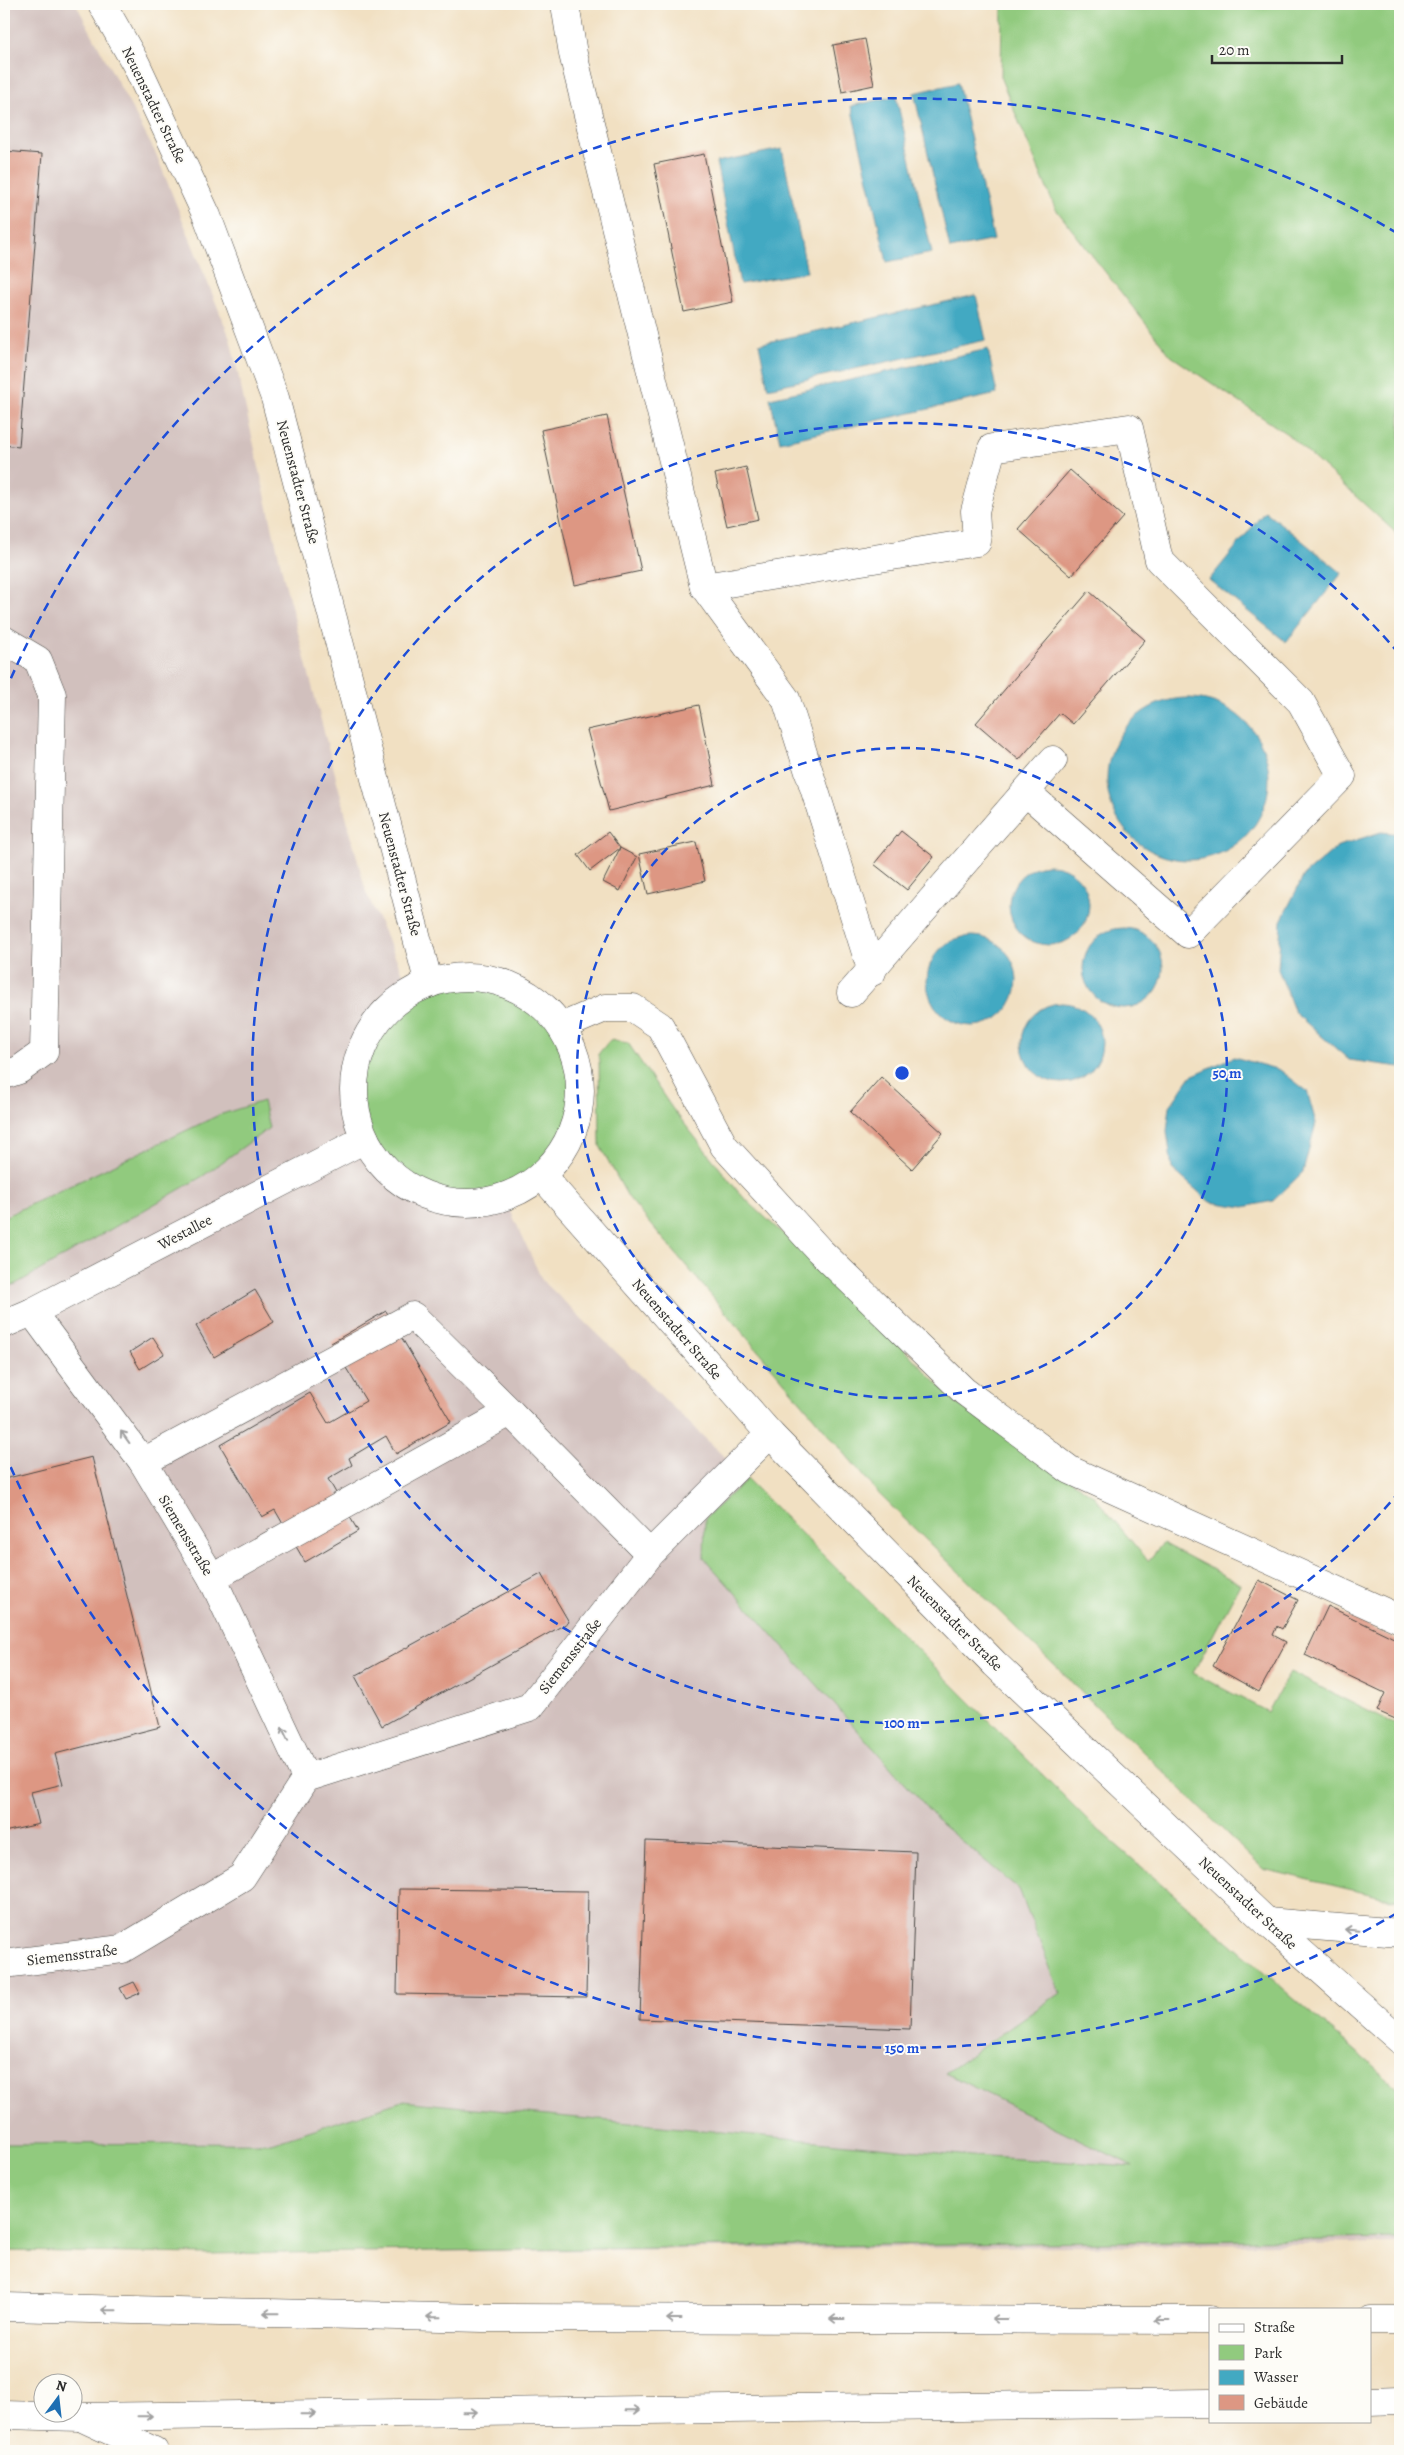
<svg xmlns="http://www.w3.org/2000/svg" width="1404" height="2455" viewBox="0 0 1404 2455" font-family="Alegreya,serif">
  <rect width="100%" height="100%" fill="#fdfcf7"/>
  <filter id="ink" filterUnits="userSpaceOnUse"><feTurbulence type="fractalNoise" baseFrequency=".02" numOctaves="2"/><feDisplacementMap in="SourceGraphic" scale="10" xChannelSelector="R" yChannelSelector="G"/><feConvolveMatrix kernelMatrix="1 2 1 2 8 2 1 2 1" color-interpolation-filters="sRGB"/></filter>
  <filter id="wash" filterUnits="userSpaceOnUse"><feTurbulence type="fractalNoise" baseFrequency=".0096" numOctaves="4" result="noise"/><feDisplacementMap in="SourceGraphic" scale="20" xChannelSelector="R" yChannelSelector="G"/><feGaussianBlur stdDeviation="1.12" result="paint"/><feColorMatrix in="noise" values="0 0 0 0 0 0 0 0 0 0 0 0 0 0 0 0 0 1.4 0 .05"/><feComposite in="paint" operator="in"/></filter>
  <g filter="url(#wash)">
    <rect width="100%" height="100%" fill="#f1e0c2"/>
    <!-- industrial -->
    <polygon fill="#d1c0bd" points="4,4 76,4 156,154 230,338 284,579 366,892 542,1280 747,1479 1093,1825 1400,2089 1400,2243 207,2254 4,2251"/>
    <!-- green -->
    <g fill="#91ca7e" stroke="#5e7a54">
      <polygon points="1002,4 1400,4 1400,541 1394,531 1287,434 1171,356 1055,208 1001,79"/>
      <circle cx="467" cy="1090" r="113"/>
      <polygon points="610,1040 628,1043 672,1108 740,1194 876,1320 955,1402 1093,1495 1148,1561 1163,1543 1240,1584 1193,1673 1268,1712 1290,1672 1400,1727 1400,1898 1391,1899 1263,1869 879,1494 628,1197 600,1146 599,1053"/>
      <polygon points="263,1101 269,1128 203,1176 16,1284 4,1287 4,1217 219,1115"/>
      <polygon points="747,1479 1093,1825 1400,2089 1400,2238 207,2254 4,2251 4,2144 271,2143 402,2101 971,2156 1133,2166 945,2073 1060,1993 1019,1889 941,1824 704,1558 705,1518"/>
    </g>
    <!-- water -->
    <g fill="#42a9c2" stroke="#366a76">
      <polygon points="958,83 994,240 950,249 914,93"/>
      <polygon points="896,96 932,253 887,262 851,106"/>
      <polygon points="782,149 807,272 740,284 716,162"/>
      <polygon points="976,295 986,340 768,388 759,344"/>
      <polygon points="988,349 997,394 780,442 770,398"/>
      <polygon points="1265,511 1342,573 1286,642 1209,580"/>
      <circle cx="1188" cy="779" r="81"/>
      <polygon points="1381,832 1400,834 1400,1067 1349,1060 1295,1013 1278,969 1281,921 1304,875 1338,846"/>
      <circle cx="1049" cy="905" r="40"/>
      <circle cx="1123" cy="968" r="40"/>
      <circle cx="972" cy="981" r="45"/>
      <circle cx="1062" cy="1043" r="40"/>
      <polygon points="1234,1057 1280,1070 1307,1091 1316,1123 1303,1172 1273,1201 1244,1207 1210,1202 1172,1169 1167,1131 1170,1106 1191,1076"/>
    </g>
    <g id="blocks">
      <!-- building -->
      <g fill="#dd9783">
        <polygon points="865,39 874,85 842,92 833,45"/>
        <polygon points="4,151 42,154 19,447 4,445"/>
        <polygon points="704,154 733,302 684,312 654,164"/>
        <polygon points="607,416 641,571 575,585 541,430"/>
        <polygon points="746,467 758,519 727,526 715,474"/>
        <polygon points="1070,470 1123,517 1071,576 1018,529"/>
        <polygon points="1089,591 1145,640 1073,724 1060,713 1019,760 976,723"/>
        <polygon points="699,705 715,785 609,811 587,730"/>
        <polygon points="901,831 934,857 907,890 874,864"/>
        <polygon points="608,832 620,848 590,871 578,855"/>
        <polygon points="696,842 705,881 648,894 639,854"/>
        <polygon points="620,848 637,857 620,891 603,882"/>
        <polygon points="881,1077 943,1133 912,1169 850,1112"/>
        <polygon points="255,1290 274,1322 214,1357 196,1326"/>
        <polygon points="386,1311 451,1422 396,1454 386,1436 349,1458 352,1465 328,1479 358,1531 305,1562 275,1510 262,1517 220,1445 310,1393 328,1423 366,1401 331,1343"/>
        <polygon points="153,1337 164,1354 140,1369 130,1352"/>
        <polygon points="92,1457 160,1727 55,1754 63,1784 31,1792 39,1824 4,1832 4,1479"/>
        <polygon points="541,1574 569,1622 382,1726 355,1676"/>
        <polygon points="1259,1580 1298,1600 1282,1629 1277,1626 1273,1635 1286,1642 1259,1692 1213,1666"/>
        <polygon points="1328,1606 1400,1641 1400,1721 1377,1711 1385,1693 1305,1655"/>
        <polygon points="646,1841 916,1852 910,2029 640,2019"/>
        <polygon points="399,1889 588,1891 586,1997 397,1994"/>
        <polygon points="134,1982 140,1993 126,1999 120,1988"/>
      </g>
    </g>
  </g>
  <g filter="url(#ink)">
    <use href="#blocks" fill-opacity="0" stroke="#494642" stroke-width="1"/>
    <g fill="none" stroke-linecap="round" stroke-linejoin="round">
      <defs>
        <g id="minor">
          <polyline points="565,4 573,54 704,587 786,699 872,972"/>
          <polyline points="704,587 977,542 975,511 992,448 1129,428 1159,560 1301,702 1342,776 1188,934 1026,792"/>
          <polyline points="4,640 38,660 52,695 44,1052 19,1070 4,1075"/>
          <polyline points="851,993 1053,760"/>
          <polyline points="561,1027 605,1008 633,1008 660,1026 724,1146 819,1250 964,1391 1070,1470 1400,1619"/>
          <polyline points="32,1312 143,1462 212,1578 306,1778"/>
          <polyline points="143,1462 413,1316 510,1412"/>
          <polyline points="212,1578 510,1412 650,1554"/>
          <polyline points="4,1964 122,1949 242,1877 306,1778 530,1707 650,1554 770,1434"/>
        </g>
        <g id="major">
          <polyline points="102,4 136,64 207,216 275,398 429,984"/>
          <circle cx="467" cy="1090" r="113"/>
          <polyline points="542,1176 770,1434 995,1664 1267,1922 1400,2040"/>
          <polyline points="4,1324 32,1312 365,1139"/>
        </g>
        <g id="highway">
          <polyline points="1267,1922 1400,1933"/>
          <polyline points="4,2307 483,2318 1210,2320"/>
          <polyline points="1370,2320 1400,2320"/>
          <polyline points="1370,2401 1400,2400"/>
          <polyline points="4,2415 79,2417 1210,2403"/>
          <polyline points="85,2419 154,2451"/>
        </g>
      </defs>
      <!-- minor casing -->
      <use href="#minor" stroke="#494642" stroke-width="29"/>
      <!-- major casing -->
      <use href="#major" stroke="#494642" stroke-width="29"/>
      <!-- highway casing -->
      <use href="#highway" stroke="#494642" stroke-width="29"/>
      <!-- minor -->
      <use href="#minor" stroke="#fff" stroke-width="28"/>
      <!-- major -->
      <use href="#major" stroke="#fff" stroke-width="28"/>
      <!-- highway -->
      <use href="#highway" stroke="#fff" stroke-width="28"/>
    </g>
    <!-- one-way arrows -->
    <defs><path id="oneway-shaft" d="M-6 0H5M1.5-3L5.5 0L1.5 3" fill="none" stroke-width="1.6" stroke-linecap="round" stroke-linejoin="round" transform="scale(1.25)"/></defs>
    <g stroke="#a0a0a0">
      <use href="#oneway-shaft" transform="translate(125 1437) rotate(-126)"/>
      <use href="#oneway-shaft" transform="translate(285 1734) rotate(-115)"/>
      <use href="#oneway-shaft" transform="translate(1352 1930) rotate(-175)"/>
      <use href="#oneway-shaft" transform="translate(109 2310) rotate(-179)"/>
      <use href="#oneway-shaft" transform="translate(271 2313) rotate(-179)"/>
      <use href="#oneway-shaft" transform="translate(434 2317) rotate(-179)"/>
      <use href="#oneway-shaft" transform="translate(674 2319) rotate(-180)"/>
      <use href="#oneway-shaft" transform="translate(837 2319) rotate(-180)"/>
      <use href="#oneway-shaft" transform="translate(999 2319) rotate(-180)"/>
      <use href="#oneway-shaft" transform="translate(1162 2320) rotate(-180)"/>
      <use href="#oneway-shaft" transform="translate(633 2410) rotate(-1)"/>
      <use href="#oneway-shaft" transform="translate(470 2412) rotate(-1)"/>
      <use href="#oneway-shaft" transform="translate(308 2414) rotate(-1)"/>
      <use href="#oneway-shaft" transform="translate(145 2416) rotate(-1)"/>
    </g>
  </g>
  <!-- distance rings -->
  <g fill="none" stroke="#1d4ed8" stroke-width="2.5" stroke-dasharray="9 6">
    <circle cx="902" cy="1073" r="325"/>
    <path d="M1400 1491A650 650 0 1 1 1400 655"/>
    <path d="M1397 1913A975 975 0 0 1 5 1454M5 692A975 975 0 0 1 1397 233"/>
  </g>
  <g text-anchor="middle" stroke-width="4" stroke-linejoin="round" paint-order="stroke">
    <!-- street labels -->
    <g font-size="15" fill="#2b2b2b" stroke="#fdfcf7">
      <text transform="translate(154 105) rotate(64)" y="5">Neuenstadter Straße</text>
      <text transform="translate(298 482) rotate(75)" y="5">Neuenstadter Straße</text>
      <text transform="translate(400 874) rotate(75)" y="5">Neuenstadter Straße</text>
      <text transform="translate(185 1232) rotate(-28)" y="5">Westallee</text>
      <text transform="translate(677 1329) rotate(49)" y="5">Neuenstadter Straße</text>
      <text transform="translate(186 1535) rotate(59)" y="5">Siemensstraße</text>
      <text transform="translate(955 1623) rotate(45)" y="5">Neuenstadter Straße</text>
      <text transform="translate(570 1656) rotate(-52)" y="5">Siemensstraße</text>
      <text transform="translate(1248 1903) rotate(43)" y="5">Neuenstadter Straße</text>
      <text transform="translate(72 1955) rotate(-7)" y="5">Siemensstraße</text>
    </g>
  </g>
  <circle cx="902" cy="1073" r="8" fill="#1d4ed8" stroke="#fdfcf7" stroke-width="2.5"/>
  <g font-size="15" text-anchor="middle" font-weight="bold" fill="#1d4ed8" stroke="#fdfcf7" stroke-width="4" stroke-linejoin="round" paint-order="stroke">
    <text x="1227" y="1078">50 m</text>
    <text x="902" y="1728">100 m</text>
    <text x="902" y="2053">150 m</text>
  </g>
  <!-- margin -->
  <rect width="1404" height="2455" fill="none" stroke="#fdfcf7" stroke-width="20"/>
  <!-- legend -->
  <rect x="1209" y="2308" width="162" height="115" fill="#fdfcf7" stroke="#a9a8a5"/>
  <rect x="1219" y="2324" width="25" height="8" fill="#ffffff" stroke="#a9a8a5"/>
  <text x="1254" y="2332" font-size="15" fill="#2b2b2b">Straße</text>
  <rect x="1219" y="2345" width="25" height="15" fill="#91ca7e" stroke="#a9a8a5"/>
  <text x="1254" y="2358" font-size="15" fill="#2b2b2b">Park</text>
  <rect x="1219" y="2370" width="25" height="15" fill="#42a9c2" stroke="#a9a8a5"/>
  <text x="1254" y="2382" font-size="15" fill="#2b2b2b">Wasser</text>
  <rect x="1219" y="2395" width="25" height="15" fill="#dd9783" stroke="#a9a8a5"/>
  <text x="1254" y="2408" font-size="15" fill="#2b2b2b">Gebäude</text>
  <!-- north arrow -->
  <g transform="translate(58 2398) rotate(15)"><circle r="24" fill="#fdfcf7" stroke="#a9a8a5"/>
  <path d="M0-4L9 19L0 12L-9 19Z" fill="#1f6fb2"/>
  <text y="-8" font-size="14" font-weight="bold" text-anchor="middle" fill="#2b2b2b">N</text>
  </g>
  <!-- scale -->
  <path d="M1212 55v8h130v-8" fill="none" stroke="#2b2b2b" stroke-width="2.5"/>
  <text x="1219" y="55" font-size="15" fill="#2b2b2b" stroke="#fdfcf7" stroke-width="4" paint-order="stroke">20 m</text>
</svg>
